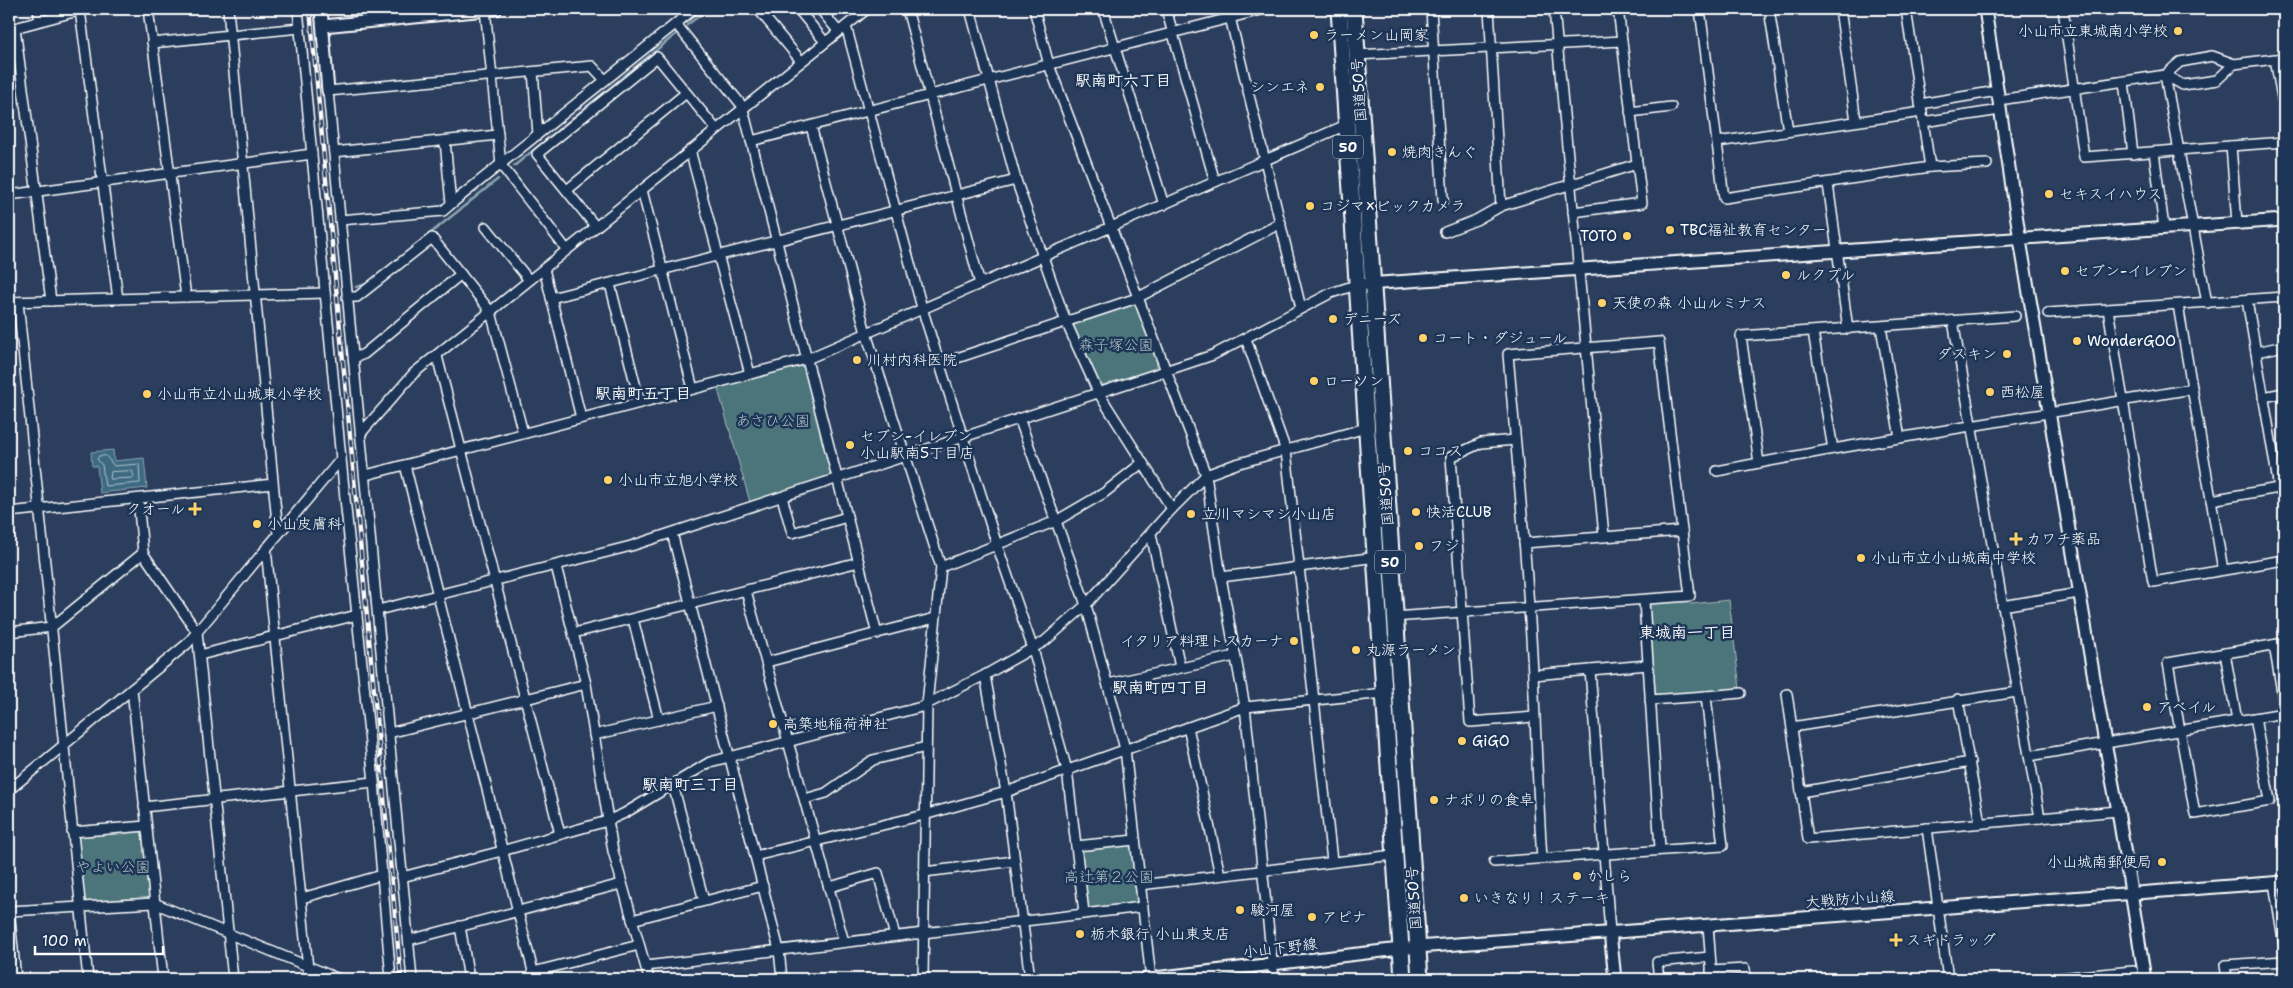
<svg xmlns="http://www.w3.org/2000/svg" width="2293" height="988" viewBox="0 0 2293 988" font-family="'Shantell Sans','Klee One',sans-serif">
  <rect width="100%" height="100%" fill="#2c3e5d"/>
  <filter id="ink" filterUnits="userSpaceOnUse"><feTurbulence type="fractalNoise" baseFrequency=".02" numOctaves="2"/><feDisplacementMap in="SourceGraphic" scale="10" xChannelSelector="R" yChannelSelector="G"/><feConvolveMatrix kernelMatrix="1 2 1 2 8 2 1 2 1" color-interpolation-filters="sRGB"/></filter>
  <g filter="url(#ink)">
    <!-- green -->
    <g fill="#4c757a" stroke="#a6babc">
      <polygon points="1132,303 1136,305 1157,362 1155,369 1104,385 1098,382 1073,327 1074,324"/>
      <polygon points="799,364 805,368 831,472 827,477 750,502 717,386"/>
      <polygon points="1688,600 1691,604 1729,600 1740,689 1655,696 1648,604"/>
      <polygon points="143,827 151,901 83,904 75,832"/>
      <polygon points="1134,842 1141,906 1085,912 1078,848"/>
    </g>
    <!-- water -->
    <polygon fill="#3e6a81" stroke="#8ba6b3" points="113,450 114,461 144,458 147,488 100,493 97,466 92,466 91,452"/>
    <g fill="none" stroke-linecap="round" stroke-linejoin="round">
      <!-- shore -->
      <g stroke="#b2c3cd" stroke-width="1">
        <polygon points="106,456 114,466 139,464 140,483 105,486 102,465 97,459 99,456"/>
        <polygon points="132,471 134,476 133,478 110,479 111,472"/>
      </g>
      <!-- stream -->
      <g stroke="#8ba6b3" stroke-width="2.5">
        <polyline points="687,25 708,9"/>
        <polyline points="514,166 676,34"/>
        <polyline points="391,265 498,179"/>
        <polyline points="356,287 367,284"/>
      </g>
      <defs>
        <g id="street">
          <polyline points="38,9 40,21"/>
          <polyline points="148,9 186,297"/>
          <polyline points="228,9 278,533"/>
          <polyline points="298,9 341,459 374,782 391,979"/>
          <polyline points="485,9 501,165 567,250"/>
          <polyline points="758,9 801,61"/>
          <polyline points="798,9 825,42"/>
          <polyline points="820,9 838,31"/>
          <polyline points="907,9 980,284"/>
          <polyline points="970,9 1016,180 1066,322 1098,392 1172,509"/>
          <polyline points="1034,9 1049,65 1206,475 1221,577 1245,707 1274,979"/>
          <polyline points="1103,9 1164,205"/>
          <polyline points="1166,9 1215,182"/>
          <polyline points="1228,9 1301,308"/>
          <polyline points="1431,9 1443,200"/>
          <polyline points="1489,9 1501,206"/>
          <polyline points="1554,9 1604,536"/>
          <polyline points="1700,9 1724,198 1930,167 1987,164"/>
          <polyline points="1769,9 1788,131"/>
          <polyline points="1840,9 1856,121"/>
          <polyline points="1906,9 1930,167"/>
          <polyline points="2063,9 2084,157 2284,142"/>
          <polyline points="80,10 118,299"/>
          <polyline points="676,24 744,108"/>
          <polyline points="846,26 922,308 997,545 1033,649 1067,770 1084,913"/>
          <polyline points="15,28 51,301"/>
          <polyline points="11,29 85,9"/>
          <polyline points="152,43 300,28"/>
          <polyline points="1356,55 1622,41"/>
          <polyline points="533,72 538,134"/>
          <polyline points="2165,75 2207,303"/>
          <polyline points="2165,75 2183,85 2217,80 2234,64"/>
          <polyline points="2124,82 2133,154"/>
          <polyline points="1999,100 2165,75 2180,62 2212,56 2234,64 2275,59 2284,109"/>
          <polyline points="1920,104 1997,91"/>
          <polyline points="743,109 877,634"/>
          <polyline points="1630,112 1671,107"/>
          <polyline points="1923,122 2000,110"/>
          <polyline points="811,126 866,333 941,567 927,704 923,979"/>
          <polyline points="751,141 1265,9"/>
          <polyline points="1717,142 1922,112"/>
          <polyline points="2231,146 2237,223"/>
          <polyline points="690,150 750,374"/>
          <polyline points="334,152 498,135"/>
          <polyline points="2154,152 2164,228"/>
          <polyline points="1828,184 1848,329"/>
          <polyline points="567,190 686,93"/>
          <polyline points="642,190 693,389"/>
          <polyline points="9,195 312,154"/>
          <polyline points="451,204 694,9"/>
          <polyline points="1573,212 1642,203 1618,9"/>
          <polyline points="340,220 443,211 451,204 445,141"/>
          <polyline points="486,227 529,280"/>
          <polyline points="596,227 537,154 657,57 716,129"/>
          <polyline points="1445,232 1476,220 1501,206 1637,164"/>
          <polyline points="544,269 581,418"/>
          <polyline points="610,284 640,403"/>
          <polyline points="347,297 357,297 432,238 491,312 523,433"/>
          <polyline points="551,298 1016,180"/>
          <polyline points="2247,300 2279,488"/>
          <polyline points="9,302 325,293"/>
          <polyline points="18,302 88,979"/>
          <polyline points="2178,305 2223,570"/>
          <polyline points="2108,309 2153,582 2284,560"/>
          <polyline points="2048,313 2284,297"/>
          <polyline points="1953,321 2040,818"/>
          <polyline points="1881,327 1900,438"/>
          <polyline points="1813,332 1833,449"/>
          <polyline points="1246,339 1286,451 1332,861"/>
          <polyline points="2256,352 2284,346"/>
          <polyline points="437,356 560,834"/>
          <polyline points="354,358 364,354 461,274"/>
          <polyline points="939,364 1137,298 1281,223"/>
          <polyline points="2263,397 2284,393"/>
          <polyline points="1019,418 1086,605 1125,749 1151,979"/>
          <polyline points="362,432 414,373 867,9"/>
          <polyline points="1515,440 1481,443 1451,457 1470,722 1534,717"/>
          <polyline points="1759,463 1741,336 2015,316"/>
          <polyline points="405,465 535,979"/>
          <polyline points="1717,471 1833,449 2192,389"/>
          <polyline points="366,475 807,359 1346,125"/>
          <polyline points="782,497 792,533 847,517"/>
          <polyline points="138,499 143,553 197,632 233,979"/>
          <polyline points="2211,500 2284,487"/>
          <polyline points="9,512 273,484"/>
          <polyline points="672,533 755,856 779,950 782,979"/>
          <polyline points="1151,534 1180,667"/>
          <polyline points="1524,543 1682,531"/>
          <polyline points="266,548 309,979"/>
          <polyline points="556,566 586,684 613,851 649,979"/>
          <polyline points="941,567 1056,521 1104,493 1142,463"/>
          <polyline points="1221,577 1377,557"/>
          <polyline points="746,591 844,942"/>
          <polyline points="1644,601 1660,849"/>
          <polyline points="2002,606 2079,593"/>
          <polyline points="378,610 631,546 1165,371 1213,355 1331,293 1356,285"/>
          <path d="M1393 617 1690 596 1659 342 1508 354C1517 460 1528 567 1533 674 1536 735 1538 797 1542 859"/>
          <polyline points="633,619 659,720"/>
          <polyline points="9,632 52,627 143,553"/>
          <polyline points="574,633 859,562"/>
          <polyline points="2274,645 2284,704"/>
          <polyline points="2225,653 2237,721"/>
          <polyline points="200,655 357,615"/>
          <polyline points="767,662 935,618"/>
          <polyline points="1590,670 1610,932"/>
          <polyline points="985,675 1006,792 1030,979"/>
          <polyline points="1533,675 1648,665"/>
          <polyline points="1108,684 1235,656"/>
          <polyline points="132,689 163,979"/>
          <polyline points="1787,694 1808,839 2118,811"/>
          <polyline points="1706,696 1741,693"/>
          <polyline points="1958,699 1980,823"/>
          <polyline points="2255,718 2270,801 2195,814 2168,663 2284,643"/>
          <polyline points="1188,727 1220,875"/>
          <polyline points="1792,727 2017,692"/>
          <polyline points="389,733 586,684"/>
          <polyline points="594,735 717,706"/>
          <polyline points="2029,756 2284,713"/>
          <polyline points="673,785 704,901"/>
          <polyline points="9,790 187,644 341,459"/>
          <polyline points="1801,792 1970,762"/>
          <polyline points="805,799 826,793 873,760 926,747"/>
          <polyline points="144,807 374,782"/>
          <polyline points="1927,828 1948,979"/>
          <polyline points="72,832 146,826"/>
          <polyline points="1076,846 1135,840"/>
          <polyline points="755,856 924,815 1006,792 1245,707 1385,693"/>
          <polyline points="1494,862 1723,846 1706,696 1650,700"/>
          <polyline points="924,872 1015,861"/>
          <polyline points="402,877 502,851 607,821 625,813 710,762 921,707 985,675 1045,641 1086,605 1172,509 1206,475 1236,464 1366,428"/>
          <polyline points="2274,883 2284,945"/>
          <polyline points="1140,885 1394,855"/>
          <polyline points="830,887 878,873 895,936"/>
          <polyline points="302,898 382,875"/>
          <polyline points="9,909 16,979"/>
          <polyline points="9,911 154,903 339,979"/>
          <polyline points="632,920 763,886"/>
          <polyline points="1708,925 1712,979"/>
          <polyline points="460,926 469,979"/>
          <polyline points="409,940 621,884"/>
          <polyline points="646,966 1142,907"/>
          <polyline points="1711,971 1745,969 1746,979"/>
          <polyline points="533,972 639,945"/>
          <polyline points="412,979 328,91 592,66 605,80"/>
          <polyline points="1659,979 1657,962 1710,957"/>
          <polyline points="2048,979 2133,971"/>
          <polyline points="2227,979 2225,965 2284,961"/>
        </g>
        <g id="secondary">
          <polyline points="321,9 328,91"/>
          <polyline points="1985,9 2020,240 2105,743 2118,811 2145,979"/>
          <polyline points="323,26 496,9"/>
          <polyline points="1366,284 2284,220"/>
          <polyline points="1610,932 1615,979"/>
          <polyline points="1146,979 1417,947 2284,882"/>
        </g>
        <g id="highway">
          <polyline points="1339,9 1403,979"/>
          <polyline points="1354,9 1420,979"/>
        </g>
      </defs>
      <!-- street casing -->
      <use href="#street" stroke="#fff" stroke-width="12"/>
      <!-- secondary casing -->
      <use href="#secondary" stroke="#fff" stroke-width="15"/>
      <!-- highway casing -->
      <use href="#highway" stroke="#fff" stroke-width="19"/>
      <!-- street -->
      <use href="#street" stroke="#1d3557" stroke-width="9"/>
      <!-- secondary -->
      <use href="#secondary" stroke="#1d3557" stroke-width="11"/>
      <!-- highway -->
      <use href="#highway" stroke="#1d3557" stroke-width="15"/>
      <defs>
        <polyline id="rail" points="310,9 401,979"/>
      </defs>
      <!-- rail casing -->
      <use href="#rail" stroke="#fff" stroke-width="4.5"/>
      <!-- rail -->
      <use href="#rail" stroke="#1d3557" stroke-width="2.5" stroke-dasharray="8" stroke-linecap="butt"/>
    </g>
  </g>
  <!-- markers -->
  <g fill="#ffd166" stroke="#1d3557" stroke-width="2">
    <circle cx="2178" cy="31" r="5"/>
    <circle cx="1314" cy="35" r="5"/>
    <circle cx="1320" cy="87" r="5"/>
    <circle cx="1392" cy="152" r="5"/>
    <circle cx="2049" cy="194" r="5"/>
    <circle cx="1310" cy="206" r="5"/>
    <circle cx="1670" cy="230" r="5"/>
    <circle cx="1627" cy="236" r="5"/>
    <circle cx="2065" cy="271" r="5"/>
    <circle cx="1786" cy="275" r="5"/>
    <circle cx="1602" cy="303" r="5"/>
    <circle cx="1333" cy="319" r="5"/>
    <circle cx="1423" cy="338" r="5"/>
    <circle cx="2077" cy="341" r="5"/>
    <circle cx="2007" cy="354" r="5"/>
    <circle cx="857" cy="360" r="5"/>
    <circle cx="1314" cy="381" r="5"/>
    <circle cx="1990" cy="392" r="5"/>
    <circle cx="147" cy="394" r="5"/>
    <circle cx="850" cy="445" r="5"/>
    <circle cx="1408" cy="451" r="5"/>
    <circle cx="608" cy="480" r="5"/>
    <path d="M192.5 501.5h5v5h5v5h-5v5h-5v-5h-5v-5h5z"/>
    <circle cx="1416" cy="512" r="5"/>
    <circle cx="1191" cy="514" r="5"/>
    <circle cx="257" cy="524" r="5"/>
    <path d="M2013.5 531.5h5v5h5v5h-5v5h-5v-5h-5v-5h5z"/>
    <circle cx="1419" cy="546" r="5"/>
    <circle cx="1861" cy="558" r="5"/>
    <circle cx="1294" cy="641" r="5"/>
    <circle cx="1356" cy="650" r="5"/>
    <circle cx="2147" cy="707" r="5"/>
    <circle cx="773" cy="724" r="5"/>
    <circle cx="1462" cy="741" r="5"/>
    <circle cx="1434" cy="800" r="5"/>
    <circle cx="2162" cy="862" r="5"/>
    <circle cx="1577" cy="876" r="5"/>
    <circle cx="1464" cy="898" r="5"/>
    <circle cx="1240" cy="910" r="5"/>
    <circle cx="1312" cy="917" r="5"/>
    <circle cx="1080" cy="934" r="5"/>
    <path d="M1893.5 932.5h5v5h5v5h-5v5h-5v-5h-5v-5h5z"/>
  </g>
  <g text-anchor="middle" stroke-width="5" stroke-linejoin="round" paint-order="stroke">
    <!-- shield labels -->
    <g fill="#1d3557" stroke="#bbc2cd" stroke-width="1">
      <rect x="1333" y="135.5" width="30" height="23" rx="4"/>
      <rect x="1375" y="550.5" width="30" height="23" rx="4"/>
    </g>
    <g font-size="14" font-weight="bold" fill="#fff">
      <text x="1348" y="152">50</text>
      <text x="1390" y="567">50</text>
    </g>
    <!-- poi labels -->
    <g font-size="15" fill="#fff" stroke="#1d3557" text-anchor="start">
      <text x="2168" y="36" text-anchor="end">小山市立東城南小学校</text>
      <text x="1324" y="40">ラーメン山岡家</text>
      <text x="1310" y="92" text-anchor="end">シンエネ</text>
      <text x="1402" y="157">焼肉きんぐ</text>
      <text x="2059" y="199">セキスイハウス</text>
      <text x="1320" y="211">コジマ×ビックカメラ</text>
      <text x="1680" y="235">TBC福祉教育センター</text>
      <text x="1617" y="241" text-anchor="end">TOTO</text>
      <text x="2075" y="276">セブン-イレブン</text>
      <text x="1796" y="280">ルクプル</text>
      <text x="1612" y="308">天使の森 小山ルミナス</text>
      <text x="1343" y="324">デニーズ</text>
      <text x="1433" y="343">コート・ダジュール</text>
      <text x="2087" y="346">WonderGOO</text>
      <text x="1997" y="359" text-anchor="end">ダスキン</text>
      <text x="867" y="365">川村内科医院</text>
      <text x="1324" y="386">ローソン</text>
      <text x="2000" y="397">西松屋</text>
      <text x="157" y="399">小山市立小山城東小学校</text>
      <text x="860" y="441">セブン-イレブン<tspan x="860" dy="17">小山駅南5丁目店</tspan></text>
      <text x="1418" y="456">ココス</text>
      <text x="618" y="485">小山市立旭小学校</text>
      <text x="185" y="514" text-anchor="end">クオール</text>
      <text x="1426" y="517">快活CLUB</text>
      <text x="1201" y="519">立川マシマシ小山店</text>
      <text x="267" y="529">小山皮膚科</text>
      <text x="2026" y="544">カワチ薬品</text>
      <text x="1429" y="551">フジ</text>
      <text x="1871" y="563">小山市立小山城南中学校</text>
      <text x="1284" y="646" text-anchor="end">イタリア料理トスカーナ</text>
      <text x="1366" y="655">丸源ラーメン</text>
      <text x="2157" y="712">アベイル</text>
      <text x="783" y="729">高築地稲荷神社</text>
      <text x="1472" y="746">GiGO</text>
      <text x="1444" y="805">ナポリの食卓</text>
      <text x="2152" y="867" text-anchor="end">小山城南郵便局</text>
      <text x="1587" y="881">かしら</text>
      <text x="1474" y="903">いきなり！ステーキ</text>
      <text x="1250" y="915">駿河屋</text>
      <text x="1322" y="922">アピナ</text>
      <text x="1090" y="939">栃木銀行 小山東支店</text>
      <text x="1906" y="945">スギドラッグ</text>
    </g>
    <!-- street labels -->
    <g font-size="15" fill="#fff" stroke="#1d3557">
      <text transform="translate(1359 90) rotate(-94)" y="5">国道50号</text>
      <text transform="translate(1386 494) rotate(-94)" y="5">国道50号</text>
      <text transform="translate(1414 898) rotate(-94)" y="5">国道50号</text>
      <text transform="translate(1850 899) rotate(-4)" y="5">大戦防小山線</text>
      <text transform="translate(1280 948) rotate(-7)" y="5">小山下野線</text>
    </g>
    <!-- park labels -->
    <g font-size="15" fill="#aec1c3" stroke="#1d3557">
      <text x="1116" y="350">森子塚公園</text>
      <text x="773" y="426">あさひ公園</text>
      <text x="113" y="872">やよい公園</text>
      <text x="1109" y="882">高辻第２公園</text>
    </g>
    <!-- neighbourhood labels -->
    <g font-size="16" font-weight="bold" fill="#fff" stroke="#1d3557">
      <text x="1123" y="86">駅南町六丁目</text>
      <text x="643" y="399">駅南町五丁目</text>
      <text x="1687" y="638">東城南一丁目</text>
      <text x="1160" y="693">駅南町四丁目</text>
      <text x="690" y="790">駅南町三丁目</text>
    </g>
  </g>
  <!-- margin -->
  <rect width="2293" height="988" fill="none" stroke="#1d3557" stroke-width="30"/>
  <rect x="15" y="15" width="2263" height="958" fill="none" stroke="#fff" stroke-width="2" filter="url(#ink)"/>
  <!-- scale -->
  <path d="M35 946v8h128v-8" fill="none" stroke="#ffffff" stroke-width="2.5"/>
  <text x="42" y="946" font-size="15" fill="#ffffff" stroke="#1d3557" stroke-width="4" paint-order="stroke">100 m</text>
</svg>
